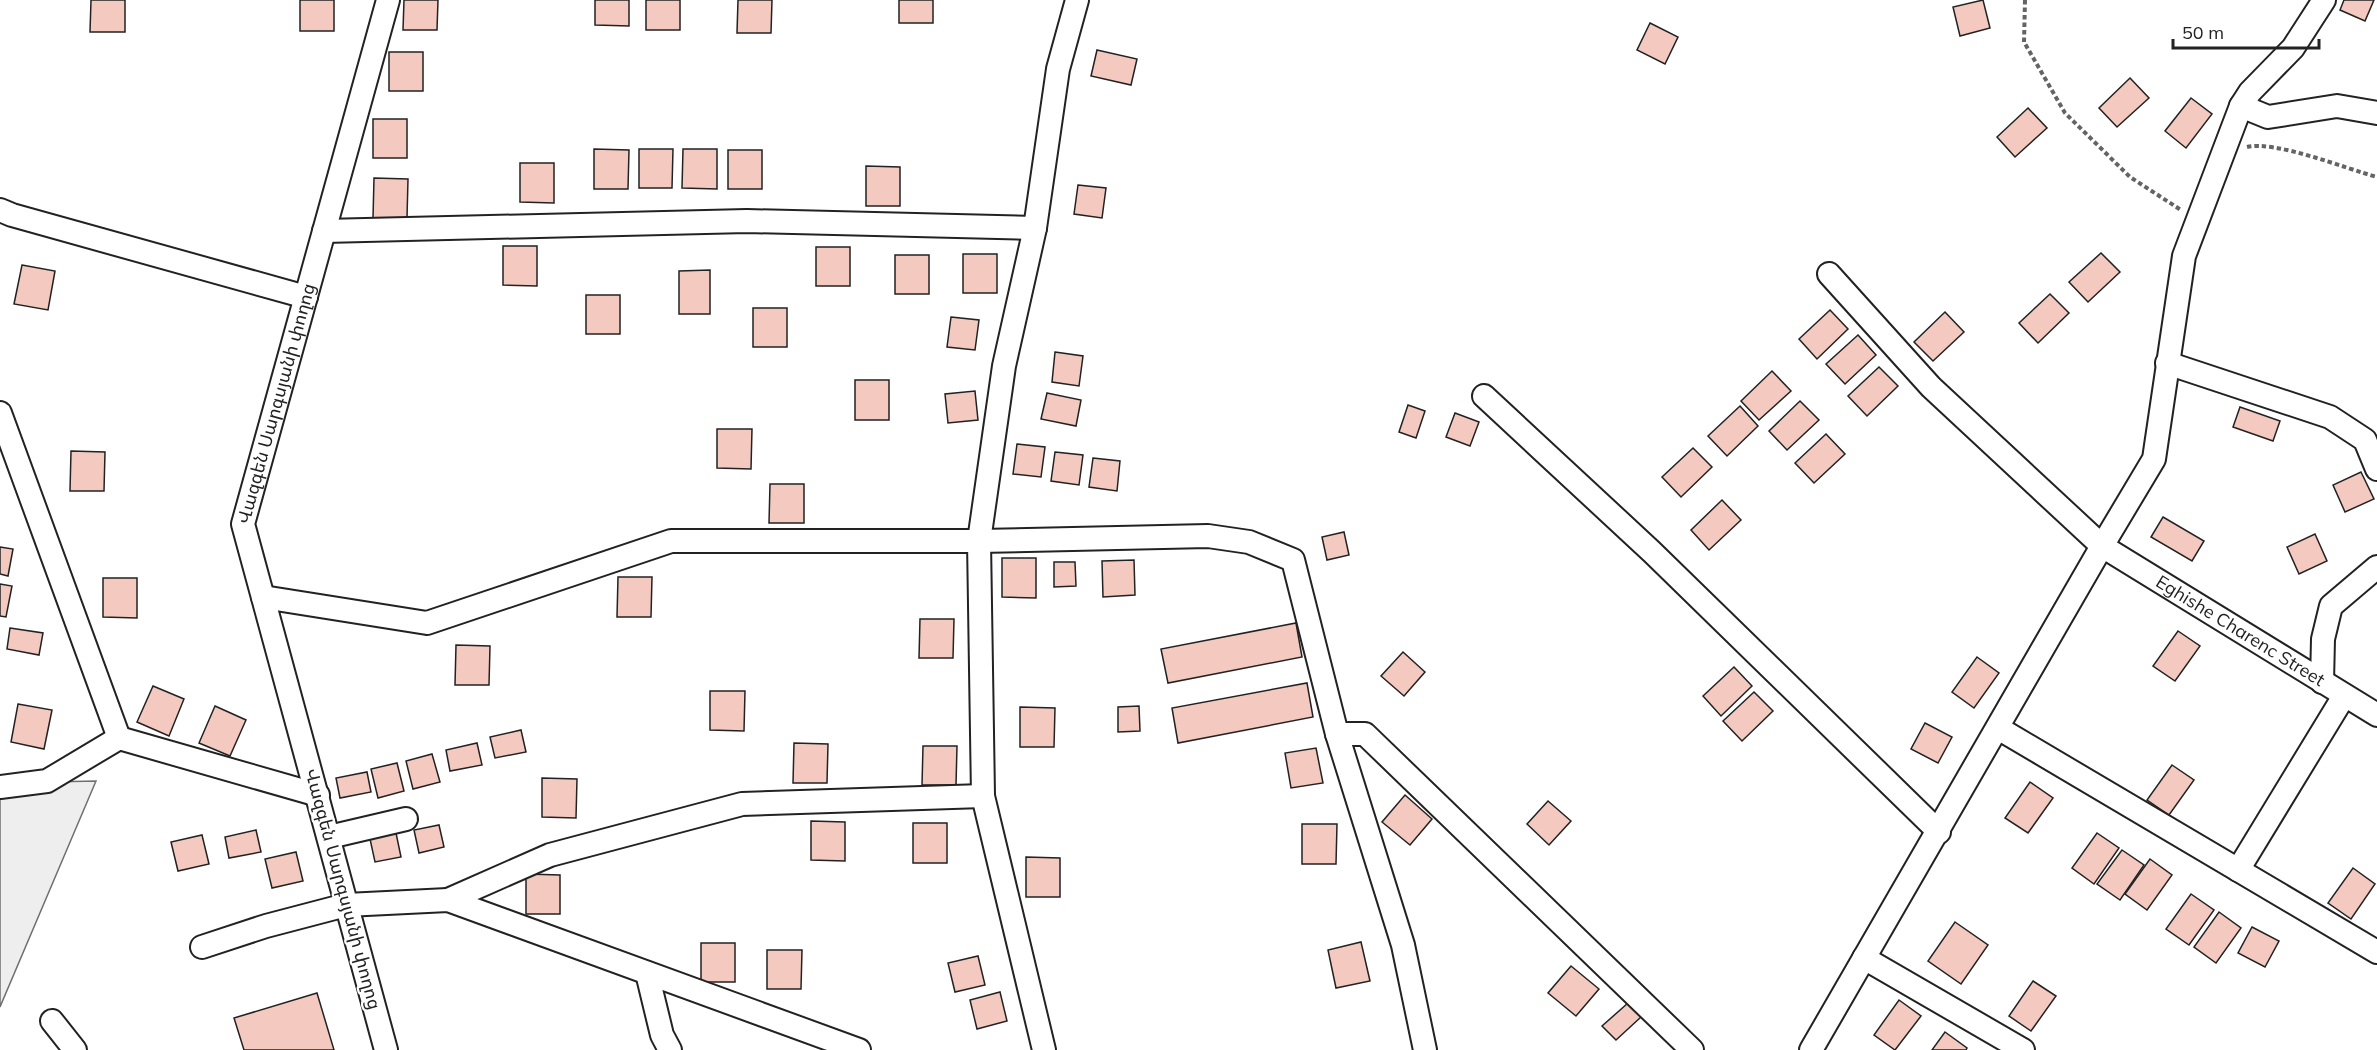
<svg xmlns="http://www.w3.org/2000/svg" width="2377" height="1050" viewBox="0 0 2377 1050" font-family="Mulish,'Noto Sans Armenian',sans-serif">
  <rect width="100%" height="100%" fill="#fff"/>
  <!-- green -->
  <polygon fill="#eee" stroke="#6f6f6f" stroke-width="1.5" points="96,781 0,1007 0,783"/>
  <!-- building -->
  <g fill="#f3c9c0" stroke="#222" stroke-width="1.5">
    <polygon points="91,0 125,0 125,32 90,32"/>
    <rect x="300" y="0" width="34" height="31"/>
    <polygon points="404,0 438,0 437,30 403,30"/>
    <polygon points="595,0 629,0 629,26 595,25"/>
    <rect x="646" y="0" width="34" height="30"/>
    <polygon points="738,0 772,0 771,33 737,33"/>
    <rect x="899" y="0" width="34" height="23"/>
    <polygon points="1983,0 1990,28 1960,36 1953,7"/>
    <polygon points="2344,0 2374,0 2365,21 2340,10"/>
    <polygon points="1650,23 1678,37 1665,64 1637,50"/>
    <polygon points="1097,50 1137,59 1131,85 1091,76"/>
    <rect x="389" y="52" width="34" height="39"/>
    <polygon points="2130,78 2149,98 2117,127 2099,108"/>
    <polygon points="2191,98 2212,114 2186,148 2165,131"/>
    <polygon points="2028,108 2047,128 2015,157 1997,137"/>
    <rect x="373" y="119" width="34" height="39"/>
    <polygon points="594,149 629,150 628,189 594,189"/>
    <polygon points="639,149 673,149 672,188 639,188"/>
    <polygon points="683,149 717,149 717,189 682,188"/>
    <rect x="728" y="150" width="34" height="39"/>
    <polygon points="520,163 554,163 554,203 520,202"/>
    <polygon points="866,166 900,167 900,206 866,206"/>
    <polygon points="374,178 408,179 407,218 373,218"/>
    <polygon points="1078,185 1106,188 1102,218 1074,214"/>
    <polygon points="503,246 537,246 537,286 503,285"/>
    <rect x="816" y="247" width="34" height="39"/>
    <polygon points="2101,253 2120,272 2088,302 2069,282"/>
    <rect x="963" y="254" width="34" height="39"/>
    <rect x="895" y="255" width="34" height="39"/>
    <polygon points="22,265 55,271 48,310 14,304"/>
    <polygon points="710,270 710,314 679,314 679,271"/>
    <polygon points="2050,294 2069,313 2038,343 2019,323"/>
    <rect x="586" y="295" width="34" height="39"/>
    <rect x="753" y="308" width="34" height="39"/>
    <polygon points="1830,310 1848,329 1817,359 1799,339"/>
    <polygon points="1945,312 1964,332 1933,361 1914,342"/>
    <polygon points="951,317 979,320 975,350 947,347"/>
    <polygon points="1858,335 1876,355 1845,384 1826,364"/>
    <polygon points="1055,352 1083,356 1079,386 1052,382"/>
    <polygon points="1879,367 1898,386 1867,416 1848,396"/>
    <polygon points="1772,371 1791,391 1759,420 1741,401"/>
    <rect x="855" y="380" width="34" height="40"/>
    <polygon points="975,391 978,420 948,423 945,394"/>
    <polygon points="1047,393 1081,400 1076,426 1041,419"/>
    <polygon points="1800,401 1819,420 1787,450 1769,431"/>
    <polygon points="1408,405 1425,411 1416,438 1399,432"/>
    <polygon points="1740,406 1758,426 1727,456 1708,436"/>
    <polygon points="2240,407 2280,421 2273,441 2233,427"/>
    <polygon points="1455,413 1479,422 1470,446 1446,437"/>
    <polygon points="717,429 752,429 751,469 717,468"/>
    <polygon points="1826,434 1845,454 1814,483 1795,463"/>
    <polygon points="1017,444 1045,447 1041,477 1013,474"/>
    <polygon points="1693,448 1712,467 1681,497 1662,477"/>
    <polygon points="71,451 105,452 104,491 70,491"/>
    <polygon points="1055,452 1083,455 1079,485 1051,481"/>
    <polygon points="1093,458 1120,461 1117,491 1089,487"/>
    <polygon points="2361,472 2374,499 2345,512 2333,485"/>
    <polygon points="770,484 804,484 804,523 769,523"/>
    <polygon points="1722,500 1741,520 1709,550 1691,530"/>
    <polygon points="2163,517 2204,541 2192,561 2151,537"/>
    <polygon points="1344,532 1349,555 1327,560 1322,537"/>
    <polygon points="2315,534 2327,561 2299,574 2287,547"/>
    <polygon points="0,547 13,549 8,576 0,574"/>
    <polygon points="1002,558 1036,558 1036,598 1002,597"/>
    <polygon points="1134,560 1135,595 1103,597 1102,561"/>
    <polygon points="1054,562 1075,562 1076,586 1054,587"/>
    <polygon points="618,577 652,577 651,617 617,617"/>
    <polygon points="103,578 137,578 137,618 103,617"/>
    <polygon points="0,584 12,586 6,617 0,616"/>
    <polygon points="920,619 954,619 953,658 919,658"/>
    <polygon points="1296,623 1302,657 1168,683 1161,649"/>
    <polygon points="10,628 43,633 39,655 7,649"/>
    <polygon points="2178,631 2200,646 2175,681 2153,666"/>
    <polygon points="456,645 490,646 489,685 455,685"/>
    <polygon points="1403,652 1425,672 1404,696 1381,676"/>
    <polygon points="1977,657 1999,673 1974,708 1952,692"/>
    <polygon points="1734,667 1752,686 1721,716 1703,696"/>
    <polygon points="1307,683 1313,717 1178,743 1172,708"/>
    <polygon points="153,686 184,699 169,736 137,722"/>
    <polygon points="710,691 745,691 744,731 710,730"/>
    <polygon points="1754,692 1773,711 1742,741 1723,721"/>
    <polygon points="18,704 52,710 44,749 11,742"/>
    <polygon points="215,706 246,720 230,756 199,743"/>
    <polygon points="1139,706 1140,731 1118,732 1118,707"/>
    <polygon points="1020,707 1055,708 1054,747 1020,747"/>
    <polygon points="1925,723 1952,737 1938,763 1911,749"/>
    <polygon points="521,730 526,752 495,758 490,737"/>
    <polygon points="477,743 482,765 450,771 446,750"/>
    <polygon points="794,743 828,744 827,783 793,783"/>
    <polygon points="923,746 957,746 956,785 922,785"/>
    <polygon points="1316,748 1323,783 1291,788 1285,753"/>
    <polygon points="432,754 440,782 413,789 406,761"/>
    <polygon points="397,763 404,791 378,798 371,769"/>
    <polygon points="2172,765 2194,780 2169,815 2147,800"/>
    <polygon points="367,772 371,792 340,798 336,778"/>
    <polygon points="542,778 577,779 576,818 542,817"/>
    <polygon points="2030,782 2053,798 2028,833 2005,818"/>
    <polygon points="1405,795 1432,819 1410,845 1382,822"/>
    <polygon points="1548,801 1571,821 1549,845 1527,824"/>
    <polygon points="811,821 845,822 845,861 811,860"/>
    <rect x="913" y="823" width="34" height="40"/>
    <polygon points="1302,824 1337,824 1336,864 1302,864"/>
    <polygon points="439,825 444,847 419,853 414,830"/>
    <polygon points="256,830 261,852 229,858 225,837"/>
    <polygon points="396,833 401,857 375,862 370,839"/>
    <polygon points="2097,833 2119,848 2094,884 2072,868"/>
    <polygon points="202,835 209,864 178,871 171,842"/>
    <polygon points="2122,850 2144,865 2120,900 2097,884"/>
    <polygon points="296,852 303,881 272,888 265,859"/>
    <polygon points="1026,857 1060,858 1060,897 1026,897"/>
    <polygon points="2150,859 2172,875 2147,910 2125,894"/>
    <polygon points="2353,868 2375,884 2351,919 2328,903"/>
    <polygon points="526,874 560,875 560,914 526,914"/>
    <polygon points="2191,894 2214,910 2189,945 2166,929"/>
    <polygon points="2219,912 2241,928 2216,963 2194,947"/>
    <polygon points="1955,922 1988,945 1961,984 1928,961"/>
    <polygon points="2252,927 2279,941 2265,967 2238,953"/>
    <polygon points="1361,942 1370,981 1336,988 1328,950"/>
    <rect x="701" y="943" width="34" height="39"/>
    <polygon points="767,950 802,950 801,989 767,989"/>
    <polygon points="978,956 985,985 955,992 948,963"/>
    <polygon points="1571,966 1599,989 1576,1016 1548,993"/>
    <polygon points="2033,981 2056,996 2031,1031 2009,1016"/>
    <polygon points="1000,992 1007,1021 977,1029 970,1000"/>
    <polygon points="317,993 334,1050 244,1050 234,1018"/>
    <polygon points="1899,1000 1921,1016 1895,1050 1874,1035"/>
    <polygon points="1628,1003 1641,1017 1616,1040 1602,1026"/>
    <polygon points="1945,1032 1967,1048 1966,1050 1932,1050"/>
  </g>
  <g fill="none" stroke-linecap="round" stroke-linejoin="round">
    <defs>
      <g id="minor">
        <polyline points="2241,106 2268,117 2337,106 2377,113"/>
        <polyline points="0,210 12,215 306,297"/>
        <polyline points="324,231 747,221 1035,228"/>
        <path id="s1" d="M1829 274 1931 387 2102 546 2377 715"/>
        <polyline points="2167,363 2330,417 2365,440 2377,469"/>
        <polyline points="1484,396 1652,552 1939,832"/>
        <polyline points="0,413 119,738"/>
        <polyline points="263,597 427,623 671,541 979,541 1208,536 1249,542 1293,560 1337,734 1403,945 1425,1050"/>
        <polyline points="2322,682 2323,639 2331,606 2377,567"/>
        <polyline points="1998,728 2377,952"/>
        <polyline points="1337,734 1365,734 1692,1050"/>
        <polyline points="0,787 47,781 119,738 318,795"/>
        <polyline points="329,837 406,819"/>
        <polyline points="2238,870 2344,696"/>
        <polyline points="448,900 550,855 742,804 983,796"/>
        <polyline points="202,947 266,926 346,905 448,900 859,1050"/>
        <polyline points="1864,958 2023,1050"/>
        <polyline points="647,973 662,1035 670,1050"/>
        <polyline points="52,1021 75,1050"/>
        <path id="s2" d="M386 1050 243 524 388 0"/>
        <polyline points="1044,1050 983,796 979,541 1004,366 1035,228 1058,69 1077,0"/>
        <polyline points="1811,1050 2102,546 2154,459 2184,256 2241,106 2250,92 2293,48 2324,0"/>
      </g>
    </defs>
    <!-- minor casing -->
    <use href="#minor" stroke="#222" stroke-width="26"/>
    <!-- path -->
    <g stroke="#646464" stroke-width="4" stroke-dasharray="4.5 3" stroke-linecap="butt">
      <polyline points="2025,0 2024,42 2065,113 2130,177 2181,210"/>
      <path d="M2247 147C2275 140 2347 169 2377 177"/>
    </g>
    <!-- minor -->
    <use href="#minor" stroke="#fff" stroke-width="22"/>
  </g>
  <g text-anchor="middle" stroke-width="4.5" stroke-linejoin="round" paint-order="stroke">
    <!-- street labels -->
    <g font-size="18" fill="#222" stroke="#fff">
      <text dy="6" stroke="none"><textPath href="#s2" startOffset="670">Վազգեն Սարգսյանի փողոց</textPath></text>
      <text dy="6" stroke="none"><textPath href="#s1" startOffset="548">Eghishe Charenc Street</textPath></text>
      <text transform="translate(343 889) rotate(75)" y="6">Վազգեն Սարգսյանի փողոց</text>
    </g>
  </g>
  <!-- scale -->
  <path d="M2173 39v9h146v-9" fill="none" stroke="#222222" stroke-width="3"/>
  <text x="2182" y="39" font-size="18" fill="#222222" stroke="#ffffff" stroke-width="4.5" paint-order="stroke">50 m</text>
</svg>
